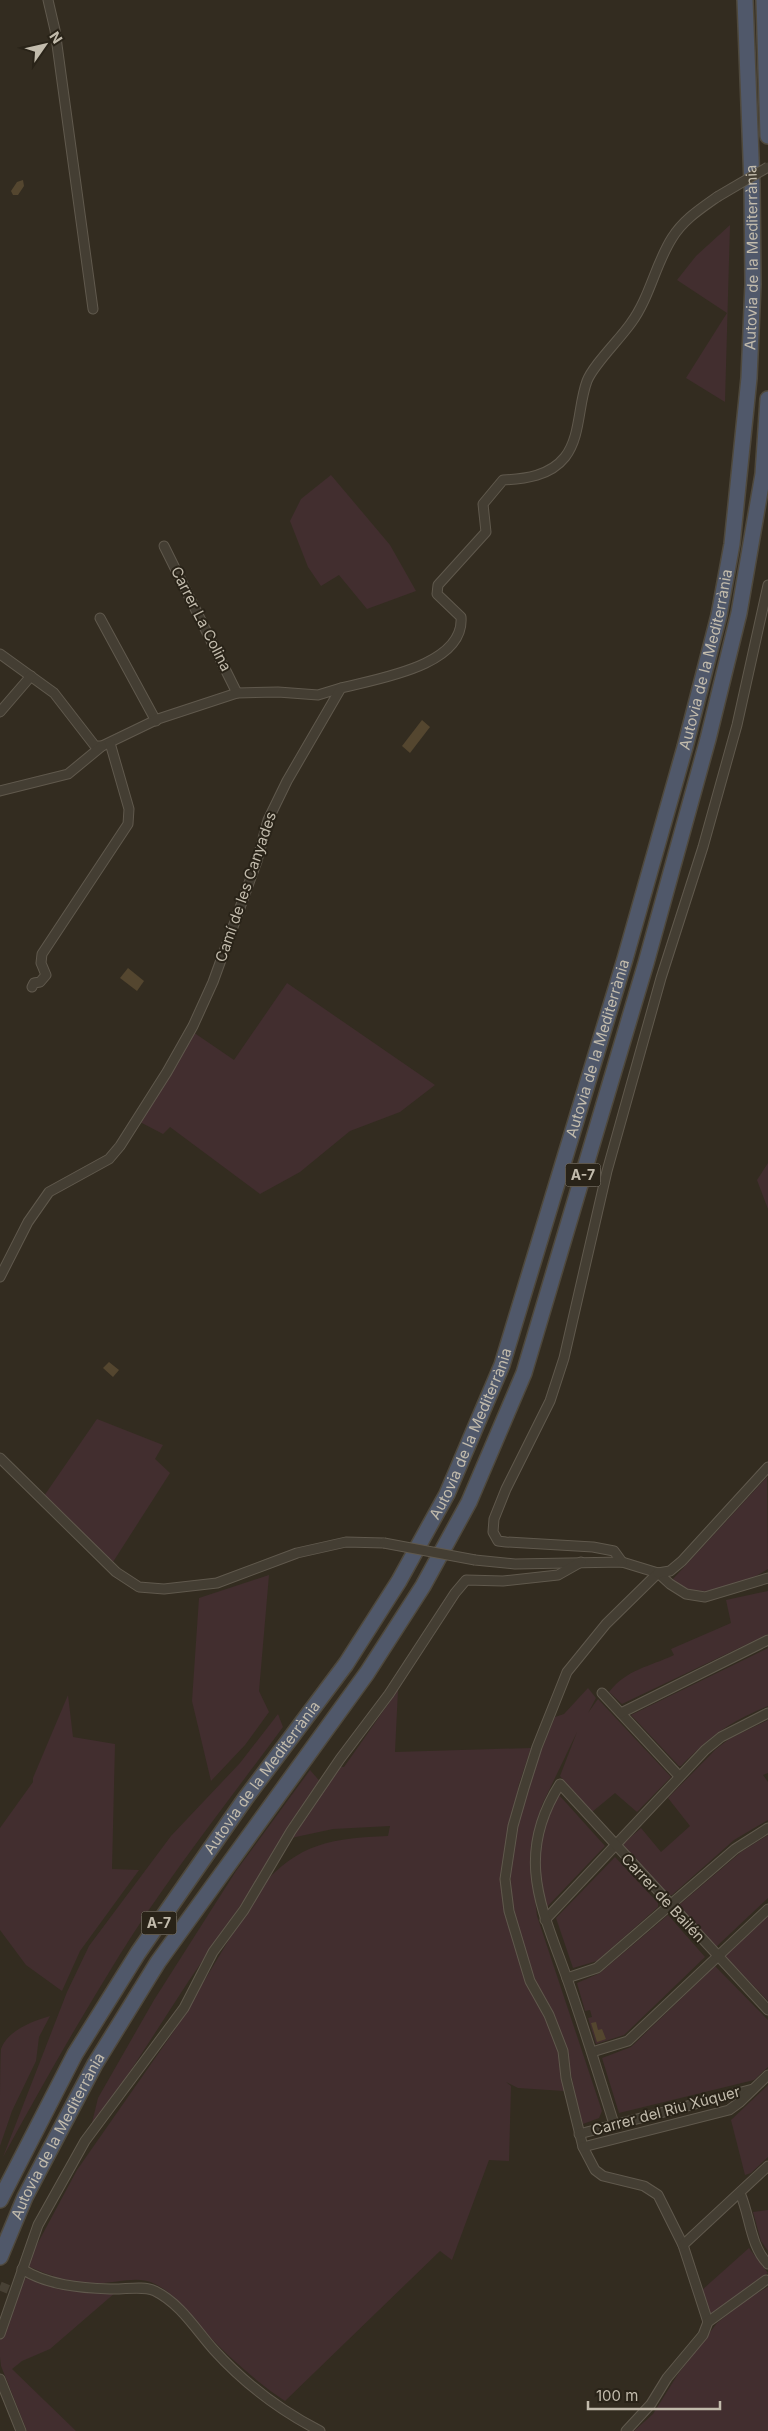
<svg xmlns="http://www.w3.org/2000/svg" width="768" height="2431" viewBox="0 0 768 2431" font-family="Inter,sans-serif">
  <rect width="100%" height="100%" fill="#332c20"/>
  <!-- green -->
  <g fill="#422e2f">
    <polygon points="730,225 725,402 686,378 727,313 677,280 696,256"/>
    <polygon points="331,475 390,545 416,591 367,609 339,575 321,586 308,567 290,521 301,499"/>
    <polygon points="287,983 435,1085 400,1112 350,1131 300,1172 260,1194 170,1127 163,1134 140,1122 193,1032 234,1060"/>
    <polygon points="768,1163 768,1209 757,1180"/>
    <polygon points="97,1419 163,1445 155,1459 170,1473 113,1562 44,1496"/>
    <path d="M767 1477 768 1569C742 1585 702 1601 674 1583L673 1579Z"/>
    <polygon points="269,1575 259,1691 269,1712 245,1745 211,1781 192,1701 199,1598"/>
    <path d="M768 1591V1634L622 1704 609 1692C627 1669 649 1667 674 1655L671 1649 731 1623 726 1600Z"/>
    <path d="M768 1648V1706C729 1722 710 1736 681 1766H679L631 1715Z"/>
    <path d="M588 1688 596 1698 588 1713 598 1699 671 1777 637 1812 615 1793 592 1812 560 1776 577 1732 542 1805 538 1818 532 1874 537 1916 602 2111 599 2118 583 2124C572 2088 569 2049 554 2014 549 2003 541 1995 537 1984 524 1950 510 1910 511 1874 511 1822 535 1764 555 1717L564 1714Z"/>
    <path d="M398 1690 395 1752 531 1748 519 1784 502 1873 527 1986 550 2025 558 2047 564 2091 518 2088 506 2082 511 2086 509 2161 489 2160 452 2260 440 2251 285 2401C255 2381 229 2357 204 2331 189 2315 176 2294 155 2284 139 2275 117 2283 99 2283 73 2284 49 2276 26 2265L77 2170 174 2031 260 1888C298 1843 332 1838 388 1836L390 1826 333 1829 291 1838 340 1767H344Z"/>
    <polygon points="68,1695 73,1737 115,1744 112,1869 139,1870 80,1951 62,1991 26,1965 0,1930 0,1828 33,1782 33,1778"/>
    <path d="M278 1714 283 1727C227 1803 168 1877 119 1956 78 2022 40 2089 3 2157L67 1992 89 1946 171 1836 240 1763Z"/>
    <polygon points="768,1720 768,1773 763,1775 768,1782 768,1820 734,1840 672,1895 668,1895 624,1847 624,1843 641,1828 661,1852 690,1826 668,1798 716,1749 729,1739"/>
    <polygon points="310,1770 323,1785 188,1982 89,2135 98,2098 154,2000 236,1871"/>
    <path d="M559 1795 605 1846 546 1908C539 1882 535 1852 543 1826 546 1815 554 1805 559 1795Z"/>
    <polygon points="768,1835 768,1898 716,1947 678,1906 741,1852"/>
    <polygon points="615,1857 658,1903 658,1907 597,1961 573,1968 556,1918"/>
    <polygon points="668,1915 705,1957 624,2035 596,2044 588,2018 592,2017 590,2010 585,2011 577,1983 600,1973"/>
    <polygon points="768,1916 768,2001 725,1956"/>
    <polygon points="715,1966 768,2020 768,2067 754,2080 619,2113 602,2058 631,2047"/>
    <path d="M50 2016 39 2037 36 2061 12 2111 0 2146C0 2129 0 2059 1 2049 8 2030 33 2021 50 2016Z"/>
    <polygon points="768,2085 768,2157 751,2173 745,2175 731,2120"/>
    <polygon points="768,2210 768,2251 761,2241 753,2212"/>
    <polygon points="749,2248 768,2273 710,2315 702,2290"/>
    <polygon points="31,2277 116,2292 50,2349 22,2361 12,2369 76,2431 27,2431 1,2366 0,2357 0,2339 24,2279"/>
    <polygon points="768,2287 768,2431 634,2431 653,2414 678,2374 717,2323 747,2299"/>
  </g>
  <!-- water -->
  <g fill="#54462f">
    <polygon points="23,180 24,186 18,195 13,195 11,191 17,182"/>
    <polygon points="422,720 430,727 410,753 402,746"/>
    <polygon points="128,968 144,981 137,991 120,978"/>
    <polygon points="109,1362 119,1370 113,1377 103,1368"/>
    <polygon points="596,2022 598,2030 602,2029 606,2039 597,2042 591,2023"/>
  </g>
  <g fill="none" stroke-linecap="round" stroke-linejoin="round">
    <!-- street-tunnel -->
    <polyline stroke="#484135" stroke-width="9" stroke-dasharray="9 4.5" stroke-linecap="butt" points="0,2286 15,2292"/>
    <defs>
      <g id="street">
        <polyline points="48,0 55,30 93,309"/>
        <polyline points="164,546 237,693"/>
        <polyline points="100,618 156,721"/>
        <polyline points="0,654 54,693 95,746 102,746 158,719 237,693 278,692 318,695 341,688"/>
        <polyline points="0,712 31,676"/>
        <polyline points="0,791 68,774 102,746"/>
        <polyline points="32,987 34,983 40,982 46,975 41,963 42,954 128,824 129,809 110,743"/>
        <path d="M0 1277 28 1222 49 1192 109 1159 120 1146 167 1072 193 1026 213 982 257 861 268 820 287 781 341 688C376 679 465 666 461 617L437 594 438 585 486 532 483 504 503 480C525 479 550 476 565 457 581 436 578 405 587 381 593 365 620 339 631 323 650 297 655 265 672 238 683 220 700 209 717 197"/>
        <polyline points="0,1458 116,1572 139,1587 164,1589 217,1583 297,1553 346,1542 384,1543"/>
        <polyline points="475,1560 515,1564 622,1562 658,1573 670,1584 686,1594 705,1597 768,1578"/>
        <polyline points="622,1562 614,1551 593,1547 506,1542 498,1541 493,1532 494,1519 506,1489 550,1401 564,1358 607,1171 661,978 703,847 737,725 768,585"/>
        <polyline points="658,1573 606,1624 567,1672 537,1747 524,1788 513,1826 505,1879 509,1911 530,1981 549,2015 563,2051 566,2078 583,2147 595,2170 603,2176 644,2186 658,2195 683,2245 708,2322"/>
        <polyline points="658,1573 670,1571 682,1561 768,1467"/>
        <polyline points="602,1693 679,1776"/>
        <polyline points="621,1713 768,1640"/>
        <polyline points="545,1920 705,1750 721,1737 768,1713"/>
        <polyline points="567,1978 597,1968 735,1849 768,1828"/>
        <polyline points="592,2052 628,2041 768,1909"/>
        <path d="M614 2124C600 2079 586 2034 571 1990 546 1915 511 1861 560 1784L768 2010"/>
        <polyline points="579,2134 753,2089"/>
        <polyline points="583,2147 729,2110 740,2102 768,2075"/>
        <path d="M740 2193C750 2215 750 2246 768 2264"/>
        <polyline points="683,2245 768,2166"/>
        <path d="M22 2269C47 2285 80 2288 110 2289 124 2290 142 2285 155 2291 181 2304 196 2330 214 2350 244 2383 281 2411 320 2431"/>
        <polyline points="0,2334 38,2225 85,2141 184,2008 213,1952 244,1910 291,1831 340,1759 389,1694 455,1593 466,1580 503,1581 558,1575 581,1562"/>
        <polyline points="0,2379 21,2431"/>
        <polyline points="626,2431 651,2404 667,2378 703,2335 708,2322 766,2280"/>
      </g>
      <g id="highway">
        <polyline points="764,0 768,136"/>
        <path id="s1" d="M0 2200 75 2054 138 1953 245 1799 346 1664 399 1581 447 1494 502 1365 625 959 685 747 719 615 732 544 749 378 753 284 752 184 745 0"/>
        <path id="s2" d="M0 2257 25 2197 95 2064 158 1962 367 1673 423 1586 469 1502 524 1373 646 963 708 739 739 613 763 474 768 399"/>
      </g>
    </defs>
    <!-- street casing -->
    <use href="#street" stroke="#60594d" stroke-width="11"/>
    <!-- highway casing -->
    <use href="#highway" stroke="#4f493d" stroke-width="18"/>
    <!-- street -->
    <use href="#street" stroke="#443e33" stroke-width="9"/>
    <!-- highway -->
    <use href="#highway" stroke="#50586a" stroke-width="15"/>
    <defs>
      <g id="street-bridge">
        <polyline points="717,197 768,167"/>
        <polyline points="384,1543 475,1560"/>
      </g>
    </defs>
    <!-- street-bridge casing -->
    <use href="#street-bridge" stroke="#60594d" stroke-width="11" stroke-linecap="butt"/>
    <!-- street-bridge -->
    <use href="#street-bridge" stroke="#443e33" stroke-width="9"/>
  </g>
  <g text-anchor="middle" stroke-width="4" stroke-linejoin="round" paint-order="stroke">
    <!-- shield labels -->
    <g fill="#292318" stroke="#948d80" stroke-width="1">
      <rect x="565.5" y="1163.5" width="35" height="23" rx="4"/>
      <rect x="141.5" y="1911.5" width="35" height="23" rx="4"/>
    </g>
    <g font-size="14" font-weight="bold" fill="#c2bbac">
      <text x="583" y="1180">A-7</text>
      <text x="159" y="1928">A-7</text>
    </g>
    <!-- street labels -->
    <g font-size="15" fill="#c2bbac" stroke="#292318">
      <text dy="5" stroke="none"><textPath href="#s1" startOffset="2118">Autovia de la Mediterrània</textPath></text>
      <text transform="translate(201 619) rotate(63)" y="5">Carrer La Colina</text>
      <text dy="5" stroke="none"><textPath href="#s1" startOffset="1712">Autovia de la Mediterrània</textPath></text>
      <text transform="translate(246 887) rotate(-71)" y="5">Camí de les Canyades</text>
      <text dy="5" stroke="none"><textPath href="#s1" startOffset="1308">Autovia de la Mediterrània</textPath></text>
      <text dy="5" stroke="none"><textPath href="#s1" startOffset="902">Autovia de la Mediterrània</textPath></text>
      <text dy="5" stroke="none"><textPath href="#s1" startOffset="498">Autovia de la Mediterrània</textPath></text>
      <text transform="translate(663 1898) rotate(47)" y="5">Carrer de Bailén</text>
      <text transform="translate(666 2111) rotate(-15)" y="5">Carrer del Riu Xúquer</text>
      <text dy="5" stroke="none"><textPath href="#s2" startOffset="134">Autovia de la Mediterrània</textPath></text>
    </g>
  </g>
  <!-- north arrow -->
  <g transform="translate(45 45) rotate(56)" stroke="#292318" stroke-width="4" paint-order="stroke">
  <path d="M0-4L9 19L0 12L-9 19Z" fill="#c2bbac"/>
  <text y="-8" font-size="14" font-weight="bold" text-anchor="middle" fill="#c2bbac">N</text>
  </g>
  <!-- scale -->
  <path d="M588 2401v8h132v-8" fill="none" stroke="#c2bbac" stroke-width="2.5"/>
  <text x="596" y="2401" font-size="15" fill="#c2bbac" stroke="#292318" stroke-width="4" paint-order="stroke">100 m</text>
</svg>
